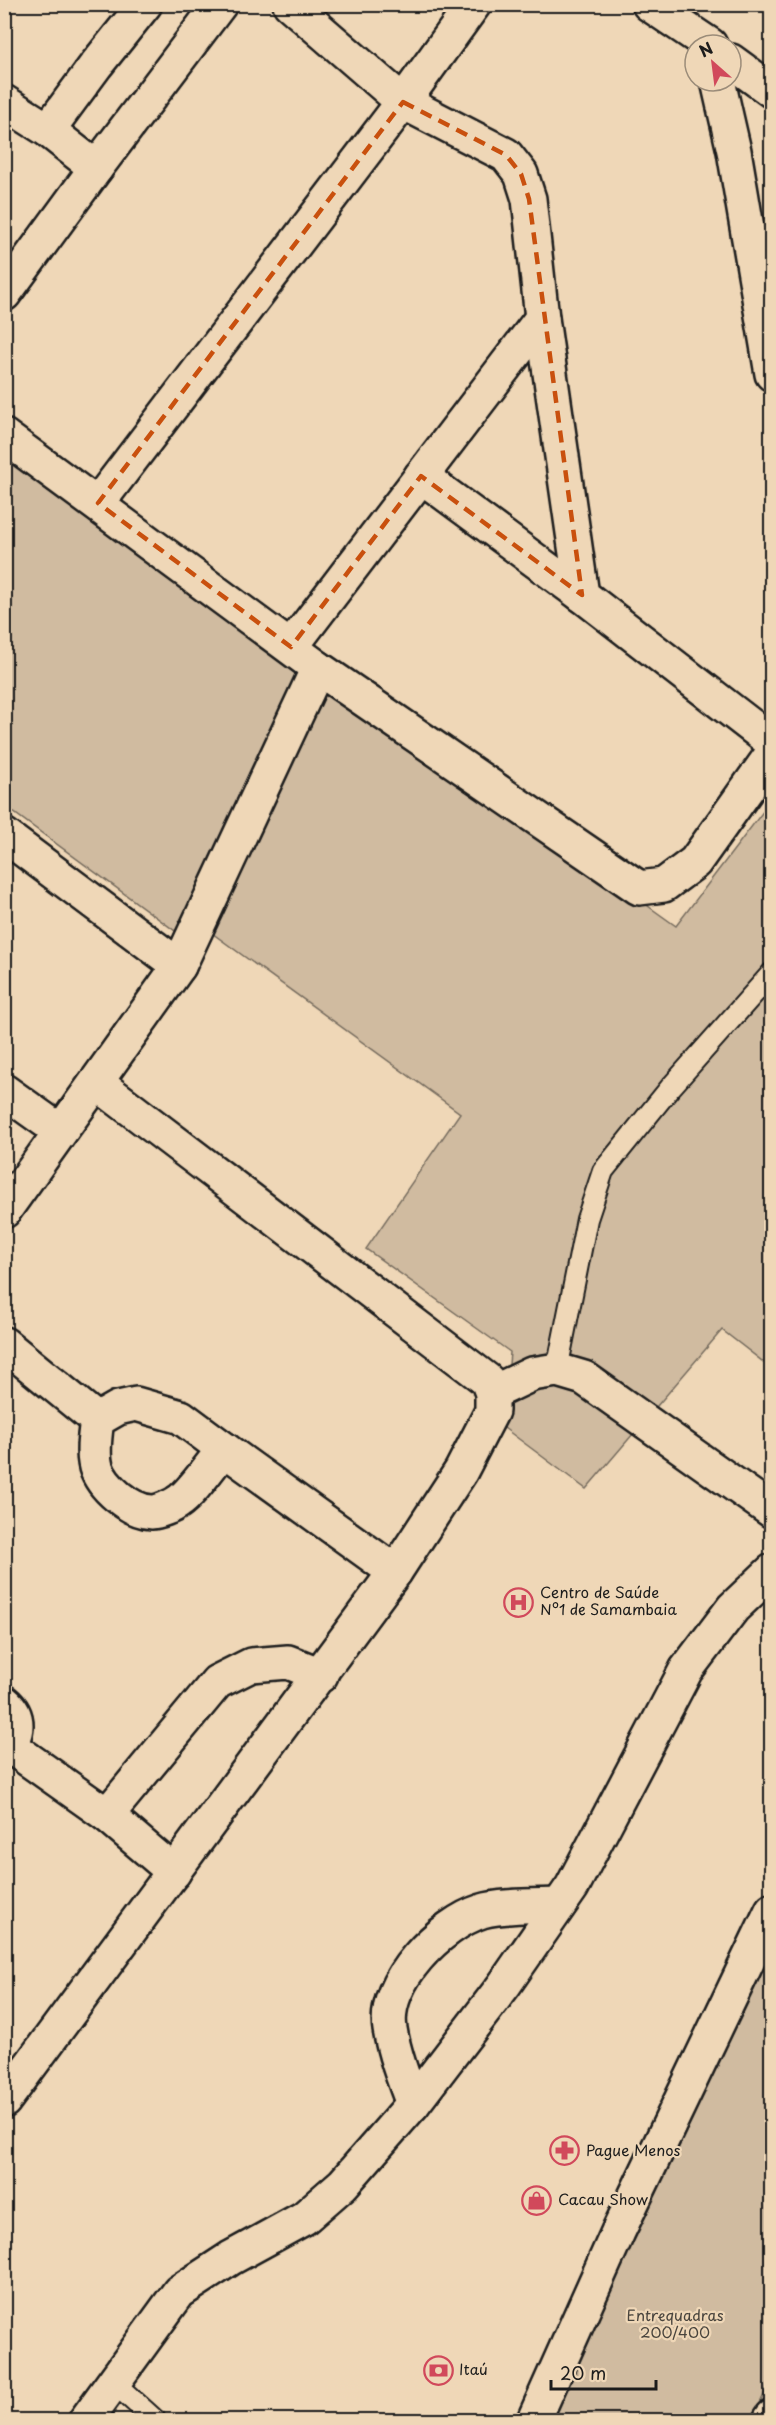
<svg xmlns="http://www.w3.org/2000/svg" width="776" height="2425" viewBox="0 0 776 2425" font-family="'Playpen Sans',sans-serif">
  <rect width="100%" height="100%" fill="#efd7b7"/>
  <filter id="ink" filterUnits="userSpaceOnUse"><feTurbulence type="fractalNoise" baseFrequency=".0167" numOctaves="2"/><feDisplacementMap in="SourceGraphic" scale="12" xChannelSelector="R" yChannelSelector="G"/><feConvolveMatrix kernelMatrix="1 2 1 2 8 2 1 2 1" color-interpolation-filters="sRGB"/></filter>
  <g filter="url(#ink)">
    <!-- green -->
    <g fill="#d0bba0" stroke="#766c5e" stroke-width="1.5">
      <polygon points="5,444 310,665 178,933 5,806"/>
      <polygon points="326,676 676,926 771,801 771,1368 722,1330 586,1489 504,1428 510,1352 366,1249 460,1113 205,928"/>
      <polygon points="771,1892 772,2378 752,2420 523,2420"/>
    </g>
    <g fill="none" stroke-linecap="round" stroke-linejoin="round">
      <defs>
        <g id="lane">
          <polyline points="557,1370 587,1219 603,1171 670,1088 772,973"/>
          <polyline points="114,2383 155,2420"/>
        </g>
        <g id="street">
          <polyline points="290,4 403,102 506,155 521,174 529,199 542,318 582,595 772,742"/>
          <polyline points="649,4 710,45"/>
          <polyline points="731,61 772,91"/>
          <polyline points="718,81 734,151 772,374"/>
          <polyline points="4,102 48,130 96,168"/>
          <polyline points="48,130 96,65 145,4"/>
          <polyline points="4,294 96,168 220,4"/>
          <polyline points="4,436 318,668 639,888 664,885 695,862 772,754"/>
          <polyline points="421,476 582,595"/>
          <polyline points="98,503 403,102 474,4"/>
          <polyline points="291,647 542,318"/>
          <polyline points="4,835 179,966 4,1211"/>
          <polyline points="179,966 318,668"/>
          <polyline points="4,1091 60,1131"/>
          <polyline points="4,1344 97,1420"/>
          <polyline points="492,1393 532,1374 557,1370 584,1378 772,1511"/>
          <path d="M136 1404 181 1417 224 1449C213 1462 191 1494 178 1502 173 1506 158 1512 152 1512 130 1511 102 1487 96 1467 92 1452 95 1435 97 1420L118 1408Z"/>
          <polyline points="224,1449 395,1572"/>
          <path d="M4 1702C20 1715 20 1735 4 1748"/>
          <polyline points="8,1745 107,1815 174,1872"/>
          <polyline points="107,1815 217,1682 251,1665 288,1662 321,1675"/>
          <polyline points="4,2101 395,1572 461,1471 492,1411 492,1393 487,1380 97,1083"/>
          <path d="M413 2104C404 2080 394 2054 390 2029 382 1982 441 1924 482 1911 501 1905 538 1906 559 1905"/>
          <polyline points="86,2420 179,2292 231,2258 304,2218 343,2184 413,2104 504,1985 572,1887 686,1670 733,1608 772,1571"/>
        </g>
        <g id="secondary">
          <polyline points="534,2420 618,2232 772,1910"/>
          <polyline points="770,2420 772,2417"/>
        </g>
      </defs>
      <!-- lane casing -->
      <use href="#lane" stroke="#1c1c1c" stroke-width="24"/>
      <!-- street casing -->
      <use href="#street" stroke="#1c1c1c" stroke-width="38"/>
      <!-- secondary casing -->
      <use href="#secondary" stroke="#1c1c1c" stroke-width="38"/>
      <!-- lane -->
      <use href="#lane" stroke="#efd7b7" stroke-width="20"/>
      <!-- street -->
      <use href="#street" stroke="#efd7b7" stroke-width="33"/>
      <!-- secondary -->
      <use href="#secondary" stroke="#efd7b7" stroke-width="33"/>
    </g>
  </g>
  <!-- marked area -->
  <path fill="none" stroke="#c9500e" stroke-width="4.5" stroke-dasharray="12 8" stroke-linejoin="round" d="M403 102 506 155 521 174 529 199 582 595 421 476 291 647 98 503Z"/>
  <!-- icons -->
  <defs>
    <symbol id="hospital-ring" viewBox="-11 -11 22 22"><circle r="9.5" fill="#efd7b7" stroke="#d1495b" stroke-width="1.5"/><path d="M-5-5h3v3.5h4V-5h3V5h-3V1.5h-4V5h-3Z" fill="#d1495b"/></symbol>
    <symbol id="pharmacy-ring" viewBox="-11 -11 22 22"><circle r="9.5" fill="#efd7b7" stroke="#d1495b" stroke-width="1.5"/><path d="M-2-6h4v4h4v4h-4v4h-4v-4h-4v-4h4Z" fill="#d1495b"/></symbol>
    <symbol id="shop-ring" viewBox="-11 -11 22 22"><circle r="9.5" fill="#efd7b7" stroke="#d1495b" stroke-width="1.5"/><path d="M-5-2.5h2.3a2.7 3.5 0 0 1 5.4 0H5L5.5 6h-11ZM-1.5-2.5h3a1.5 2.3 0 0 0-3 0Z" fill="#d1495b"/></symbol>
    <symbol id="bank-ring" viewBox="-11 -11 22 22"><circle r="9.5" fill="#efd7b7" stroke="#d1495b" stroke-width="1.5"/><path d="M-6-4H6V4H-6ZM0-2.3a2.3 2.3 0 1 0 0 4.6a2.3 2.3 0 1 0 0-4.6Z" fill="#d1495b"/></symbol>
  </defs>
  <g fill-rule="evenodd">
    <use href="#hospital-ring" x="502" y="1586" width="33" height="33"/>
    <use href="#pharmacy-ring" x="548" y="2134" width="33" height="33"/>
    <use href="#shop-ring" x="520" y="2184" width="33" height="33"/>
    <use href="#bank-ring" x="422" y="2354" width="33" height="33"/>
  </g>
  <g text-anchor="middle" stroke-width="4.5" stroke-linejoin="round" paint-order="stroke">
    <!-- poi labels -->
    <g font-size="15" fill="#1c1c1c" stroke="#efd7b7" text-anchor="start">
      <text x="540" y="1598">Centro de Saúde<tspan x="540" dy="17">Nº1 de Samambaia</tspan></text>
      <text x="586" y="2156">Pague Menos</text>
      <text x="558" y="2205">Cacau Show</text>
      <text x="459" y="2375">Itaú</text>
    </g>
    <!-- park labels -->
    <g font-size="15" fill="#49443d" stroke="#efd7b7">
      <text x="675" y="2321">Entrequadras<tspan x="675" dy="17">200/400</tspan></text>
    </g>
  </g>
  <!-- margin -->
  <rect width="776" height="2425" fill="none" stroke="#efd7b7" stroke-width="24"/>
  <rect x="12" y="12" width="752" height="2401" fill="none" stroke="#1c1c1c" stroke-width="2" filter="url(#ink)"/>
  <!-- north arrow -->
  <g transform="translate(713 63) rotate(332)"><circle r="28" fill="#efd7b7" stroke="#9b8c79" stroke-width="1.5"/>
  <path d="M0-4.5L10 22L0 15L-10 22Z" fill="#d1495b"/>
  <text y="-9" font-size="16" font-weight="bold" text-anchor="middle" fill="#1c1c1c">N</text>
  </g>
  <!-- scale -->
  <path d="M551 2380v9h105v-9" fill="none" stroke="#1c1c1c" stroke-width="3"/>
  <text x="560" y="2380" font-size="18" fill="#1c1c1c" stroke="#efd7b7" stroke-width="4.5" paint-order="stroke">20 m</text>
</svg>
